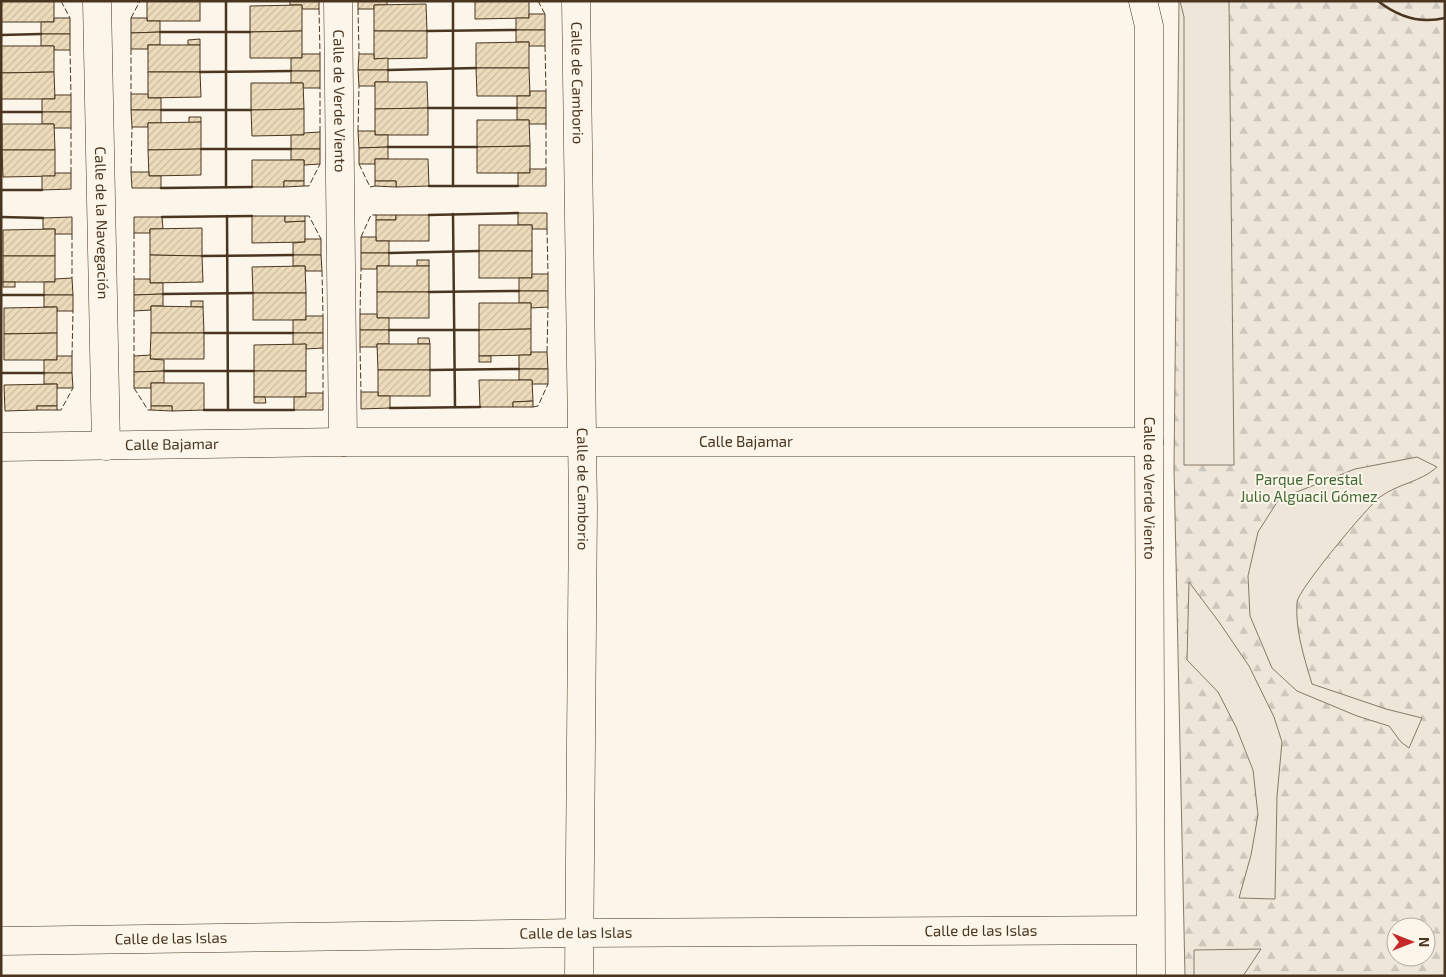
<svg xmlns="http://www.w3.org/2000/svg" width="1446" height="977" viewBox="0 0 1446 977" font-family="'Exo 2',sans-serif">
  <defs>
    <pattern id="forest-firs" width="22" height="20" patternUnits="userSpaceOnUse" patternTransform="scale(1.25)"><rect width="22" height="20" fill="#ede6d9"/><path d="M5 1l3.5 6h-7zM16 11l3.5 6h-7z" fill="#cdc6ba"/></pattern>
    <pattern id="building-hatch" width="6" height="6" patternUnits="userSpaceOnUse" patternTransform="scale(1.25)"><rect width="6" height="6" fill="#ecdcbc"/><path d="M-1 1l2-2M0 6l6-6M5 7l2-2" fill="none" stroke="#ccbda1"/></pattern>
  </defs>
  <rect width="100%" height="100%" fill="#fbf6e9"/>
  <!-- forest -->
  <path fill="url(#forest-firs)" stroke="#887966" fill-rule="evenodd" d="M1179 1H1445V976H1185L1174 468ZM1396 927H1426V957H1396Z"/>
  <!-- garden -->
  <g fill="#ede6d9" stroke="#887966">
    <polygon points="1180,1 1229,1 1234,465 1184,465 1184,17"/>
    <path d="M1417 457 1437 467C1421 482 1397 484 1380 497 1367 507 1298 590 1297 602 1295 630 1304 657 1312 684L1386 709 1422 718 1409 748 1401 742 1389 726 1357 716 1297 691 1272 668 1250 616 1248 576 1258 532 1279 499 1355 469Z"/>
    <polygon points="1189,582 1219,622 1249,666 1274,717 1282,742 1277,796 1275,899 1239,898 1251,855 1258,815 1253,770 1236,727 1218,692 1187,660"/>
    <polygon points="1261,949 1243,976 1194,976 1194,950"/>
  </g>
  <!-- building -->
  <g fill="url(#building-hatch)" stroke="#4a3520">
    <rect x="1" y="1" width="53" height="21"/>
    <rect x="147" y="1" width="53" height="20"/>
    <polygon points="290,1 319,1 319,9 302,9 302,5 290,5"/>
    <polygon points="358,1 387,1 387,5 374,5 374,9 358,9"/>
    <polygon points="475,1 529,1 529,18 475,19"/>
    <polygon points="426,4 427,31 374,31 374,5"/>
    <polygon points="302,5 302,31 250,32 250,6"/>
    <polygon points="529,14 545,14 545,30 516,30 516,18 529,18"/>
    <polygon points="54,18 70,18 70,34 41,34 41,22 54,22"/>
    <polygon points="131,18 147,18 147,21 160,21 160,32 131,33"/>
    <polygon points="516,30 545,30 545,46 529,46 529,42 516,42"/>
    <polygon points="302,31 302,58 250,58 250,32"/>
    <polygon points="374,31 427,31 427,58 374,59"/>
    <polygon points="160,32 160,45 148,45 148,49 131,49 131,33"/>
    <polygon points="41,34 70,34 70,50 54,50 54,46 41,46"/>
    <polygon points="200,39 200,45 188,45 188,40"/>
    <polygon points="529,42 529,68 476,68 476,43"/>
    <rect x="148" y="45" width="52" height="27"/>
    <polygon points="1,46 54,46 54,72 1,73"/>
    <polygon points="302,54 320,54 320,71 291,71 291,58 302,58"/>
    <polygon points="359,54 374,54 374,59 388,58 388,70 358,70"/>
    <polygon points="476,68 529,68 530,96 477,96"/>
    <polygon points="358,70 388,70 388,82 375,82 375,86 359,86"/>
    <polygon points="291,71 320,71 320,88 303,88 303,83 291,83"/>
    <polygon points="54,72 55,99 1,99 1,73"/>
    <polygon points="148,72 200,72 201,97 148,98"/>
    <polygon points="375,82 427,82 428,108 375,109"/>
    <polygon points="251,83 303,83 304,109 251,110"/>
    <polygon points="530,91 546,91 546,108 517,108 517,96 530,96"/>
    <polygon points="131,94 148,94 148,98 161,98 161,110 131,110"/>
    <polygon points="55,95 71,95 71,112 42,112 42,99 55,99"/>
    <polygon points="428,108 428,135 375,135 375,109"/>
    <polygon points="517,108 546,108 546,124 529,124 529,120 517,120"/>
    <polygon points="304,109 304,135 252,136 251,110"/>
    <polygon points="131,110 161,110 161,123 148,123 148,127 132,127"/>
    <polygon points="42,112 71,112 71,128 54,128 54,124 42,124"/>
    <polygon points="189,117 201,117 201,122 189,123"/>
    <polygon points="477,120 529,120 530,146 477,147"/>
    <polygon points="201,122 201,149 148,150 148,123"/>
    <polygon points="2,124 54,124 55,150 2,150"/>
    <polygon points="358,131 375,131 375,135 388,135 388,147 359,148"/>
    <polygon points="320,132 320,149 291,149 291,135 304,135 304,133"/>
    <polygon points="530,146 530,173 477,173 477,147"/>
    <polygon points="388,147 388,159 375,159 375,164 359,164 359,148"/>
    <polygon points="201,149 201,175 149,176 148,150"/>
    <polygon points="291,149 320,149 320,164 304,165 304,160 291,160"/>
    <polygon points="2,150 55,150 55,176 3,177"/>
    <polygon points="375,159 428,159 429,186 396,187 396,181 375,181"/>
    <polygon points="252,160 304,160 304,181 284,181 284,187 252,187"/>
    <polygon points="530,169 546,169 546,186 518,186 518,173 530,173"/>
    <polygon points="131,172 149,172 149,176 161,176 161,188 132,188"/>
    <polygon points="55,173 71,173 71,189 42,190 42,176 55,176"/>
    <polygon points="284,181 304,181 304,186 284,187"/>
    <polygon points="375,181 396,181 396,187 375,186"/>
    <polygon points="518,213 547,213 547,229 532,229 532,225 518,225"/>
    <rect x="376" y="215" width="20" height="5"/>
    <polygon points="396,215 429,215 429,241 376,241 376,220 396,220"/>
    <polygon points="252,216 285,216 285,222 305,221 305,242 252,243"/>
    <polygon points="285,216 305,216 305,221 285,222"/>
    <polygon points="72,217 72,234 55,234 55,229 43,229 43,218"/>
    <polygon points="134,217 162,217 163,229 150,229 150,233 134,233"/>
    <rect x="479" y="225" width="53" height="26"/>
    <polygon points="202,228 202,256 150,255 150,229"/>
    <polygon points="55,229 55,256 3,256 3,230"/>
    <polygon points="361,237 376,237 376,241 389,241 389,253 361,253"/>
    <polygon points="305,239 321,239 321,255 293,255 293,243 305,242"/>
    <rect x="479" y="251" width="53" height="27"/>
    <polygon points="361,253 389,253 389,266 377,266 377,269 361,269"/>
    <polygon points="150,255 202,256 203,282 150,283"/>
    <polygon points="293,255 321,255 322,271 306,271 305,266 293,266"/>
    <rect x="3" y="256" width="52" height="26"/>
    <rect x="417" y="260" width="12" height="6"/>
    <polygon points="305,266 306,293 253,293 252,267"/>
    <rect x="377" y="266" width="52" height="26"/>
    <polygon points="532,274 548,274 548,291 519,291 519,278 532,278"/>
    <polygon points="72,278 73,295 44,295 44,282 55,282 55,279"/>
    <polygon points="134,279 150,279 150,283 163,283 163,294 134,295"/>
    <rect x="3" y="282" width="12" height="5"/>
    <polygon points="519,291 548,291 548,307 531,308 531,303 519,303"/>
    <rect x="377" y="292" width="52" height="26"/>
    <rect x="253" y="293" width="53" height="27"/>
    <polygon points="163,294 163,306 151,306 151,310 134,311 134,295"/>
    <polygon points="44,295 73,295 73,311 57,311 57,307 44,307"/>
    <rect x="191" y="301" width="12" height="6"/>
    <polygon points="479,303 531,303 531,329 479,330"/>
    <polygon points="151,306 203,307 204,333 151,333"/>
    <polygon points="57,307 57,333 4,334 4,308"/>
    <polygon points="360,314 377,314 377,318 389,318 389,330 360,330"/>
    <polygon points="306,316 323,316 323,333 293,333 293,320 306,320"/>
    <polygon points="531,329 531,355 479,356 479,330"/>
    <polygon points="360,330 389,330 389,344 377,344 377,347 360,347"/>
    <polygon points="57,333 57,360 4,360 4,334"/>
    <polygon points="151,333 204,333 204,359 150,359"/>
    <polygon points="293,333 323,333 323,348 306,349 306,344 293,345"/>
    <polygon points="418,338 429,338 430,344 418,344"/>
    <polygon points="306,344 306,371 254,371 254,345"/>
    <polygon points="377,344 430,344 430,370 378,370"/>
    <polygon points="531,352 547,352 548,369 519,369 519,355 531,355"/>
    <polygon points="151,355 150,359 164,360 164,371 134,372 134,356"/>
    <polygon points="57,356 72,356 72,373 44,373 44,360 57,360"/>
    <rect x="479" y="356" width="12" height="6"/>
    <polygon points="519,369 548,369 548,384 532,384 532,380 519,380"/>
    <rect x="378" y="370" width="52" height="26"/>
    <polygon points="164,371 164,383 151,383 151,388 134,388 134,372"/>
    <rect x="254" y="371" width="52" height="26"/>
    <polygon points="44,373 72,373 73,388 57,388 57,384 44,384"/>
    <polygon points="479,380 532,380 533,401 513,402 513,407 480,407"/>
    <polygon points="151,383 204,383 204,410 172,411 172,406 151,406"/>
    <polygon points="57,384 57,406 37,406 37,410 5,411 4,385"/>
    <polygon points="361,392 378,392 378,396 390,396 390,408 361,409"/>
    <polygon points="306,393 323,393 323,410 294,410 294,397 306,397"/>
    <polygon points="254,397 265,397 266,403 254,403"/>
    <polygon points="533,401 533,407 513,407 513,402"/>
    <rect x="37" y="406" width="20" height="4"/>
    <polygon points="151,406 172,406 172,411 151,410"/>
  </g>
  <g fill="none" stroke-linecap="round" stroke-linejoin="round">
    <defs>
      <g id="minor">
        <path id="s1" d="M97 1 106 446"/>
        <path id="s2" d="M338 1 343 442"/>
        <path id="s3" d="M576 1 583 508 579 976"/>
        <path id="s4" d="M1143 1 1149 26V442L1151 976"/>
        <path id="s5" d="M1 447 343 442H1149"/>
        <path id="s6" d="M1 941 578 933 1150 930"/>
      </g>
    </defs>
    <!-- minor casing -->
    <use href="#minor" stroke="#4a3520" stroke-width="29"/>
    <!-- minor -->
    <use href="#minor" stroke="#fbf6e9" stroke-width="28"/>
    <!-- fence -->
    <g stroke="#4a3520" stroke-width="1" stroke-dasharray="6 2.5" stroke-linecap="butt">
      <polyline points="61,1 70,18"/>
      <polyline points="538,1 545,14"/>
      <polyline points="319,9 320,54"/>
      <polyline points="358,9 359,54"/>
      <polyline points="131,18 140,1"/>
      <polyline points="545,46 546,91"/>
      <polyline points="131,49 131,94"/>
      <polyline points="70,50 71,95"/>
      <polyline points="546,124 546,169"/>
      <polyline points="358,131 359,86"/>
      <polyline points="320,132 320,88"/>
      <polyline points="359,164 370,187 375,186"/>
      <polyline points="131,172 132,127"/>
      <polyline points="71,173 71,128"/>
      <polyline points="304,186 309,186 320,164"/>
      <polyline points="305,216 309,216 321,239"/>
      <polyline points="547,229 548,274"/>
      <polyline points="134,233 134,279"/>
      <polyline points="72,234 72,278"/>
      <polyline points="361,237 371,215 376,215"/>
      <polyline points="322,271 323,316"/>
      <polyline points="134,311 134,356"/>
      <polyline points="360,314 361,269"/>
      <polyline points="360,347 361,392"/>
      <polyline points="323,348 323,393"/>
      <polyline points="547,352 548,307"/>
      <polyline points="72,356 73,311"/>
      <polyline points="134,388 148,410 151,410"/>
      <polyline points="533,407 538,406 548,384"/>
      <polyline points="57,410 61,410 73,388"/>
    </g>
    <!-- wall -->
    <g stroke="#4a3520" stroke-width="2.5">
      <polyline points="226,1 226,187"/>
      <polyline points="453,1 453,186"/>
      <path d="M1378 1C1397 16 1420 24 1445 18"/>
      <polyline points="427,31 516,30"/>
      <polyline points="160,32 250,32"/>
      <polyline points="1,35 41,34"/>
      <polyline points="388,70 476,68"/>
      <polyline points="200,72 291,71"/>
      <polyline points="428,108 517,108"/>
      <polyline points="161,110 251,110"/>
      <polyline points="1,112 42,112"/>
      <polyline points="388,147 477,147"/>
      <polyline points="201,149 291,149"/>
      <polyline points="429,186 518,186"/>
      <polyline points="161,188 252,187"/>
      <polyline points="1,190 42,190"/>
      <polyline points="453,214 455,407"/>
      <polyline points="429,215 518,213"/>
      <polyline points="227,216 228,410"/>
      <polyline points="1,217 43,218"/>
      <polyline points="162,217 252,216"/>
      <polyline points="389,253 479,251"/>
      <polyline points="202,256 293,255"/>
      <polyline points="429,292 519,291"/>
      <polyline points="163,294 253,293"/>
      <polyline points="1,295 44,295"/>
      <polyline points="389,330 479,330"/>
      <polyline points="204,333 293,333"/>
      <polyline points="430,370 519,369"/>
      <polyline points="164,371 254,371"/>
      <polyline points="1,373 44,373"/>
      <polyline points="390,408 480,407"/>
      <polyline points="204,410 294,410"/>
    </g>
  </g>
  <g text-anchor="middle" stroke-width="4" stroke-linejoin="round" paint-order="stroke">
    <!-- street labels -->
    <g font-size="15" fill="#4a3520" stroke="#fbf6e9">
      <text dy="5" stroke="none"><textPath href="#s3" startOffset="82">Calle de Camborio</textPath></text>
      <text dy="5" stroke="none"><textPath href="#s2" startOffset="100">Calle de Verde Viento</textPath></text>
      <text dy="5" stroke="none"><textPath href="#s1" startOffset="222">Calle de la Navegación</textPath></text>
      <text dy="5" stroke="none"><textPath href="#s5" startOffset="745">Calle Bajamar</textPath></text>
      <text dy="5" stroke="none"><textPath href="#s5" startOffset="171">Calle Bajamar</textPath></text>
      <text dy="5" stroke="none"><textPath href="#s3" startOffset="488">Calle de Camborio</textPath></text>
      <text dy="5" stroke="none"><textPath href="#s4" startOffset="488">Calle de Verde Viento</textPath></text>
      <text dy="5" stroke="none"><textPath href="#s6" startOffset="980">Calle de las Islas</textPath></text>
      <text dy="5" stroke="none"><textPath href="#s6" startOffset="575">Calle de las Islas</textPath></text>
      <text dy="5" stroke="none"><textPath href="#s6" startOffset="170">Calle de las Islas</textPath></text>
    </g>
    <!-- park labels -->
    <g font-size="15" fill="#436837" stroke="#fbf6e9">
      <text x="1309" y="485">Parque Forestal<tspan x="1309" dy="17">Julio Alguacil Gómez</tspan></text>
    </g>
  </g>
  <!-- border -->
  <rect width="1446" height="977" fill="none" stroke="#4a3520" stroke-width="5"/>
  <!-- north arrow -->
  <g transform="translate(1411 942) rotate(90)"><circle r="24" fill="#fbf6e9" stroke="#b4a999"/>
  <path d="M0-4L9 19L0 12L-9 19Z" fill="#c62828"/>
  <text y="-8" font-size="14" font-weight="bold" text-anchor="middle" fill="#4a3520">N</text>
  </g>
</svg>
